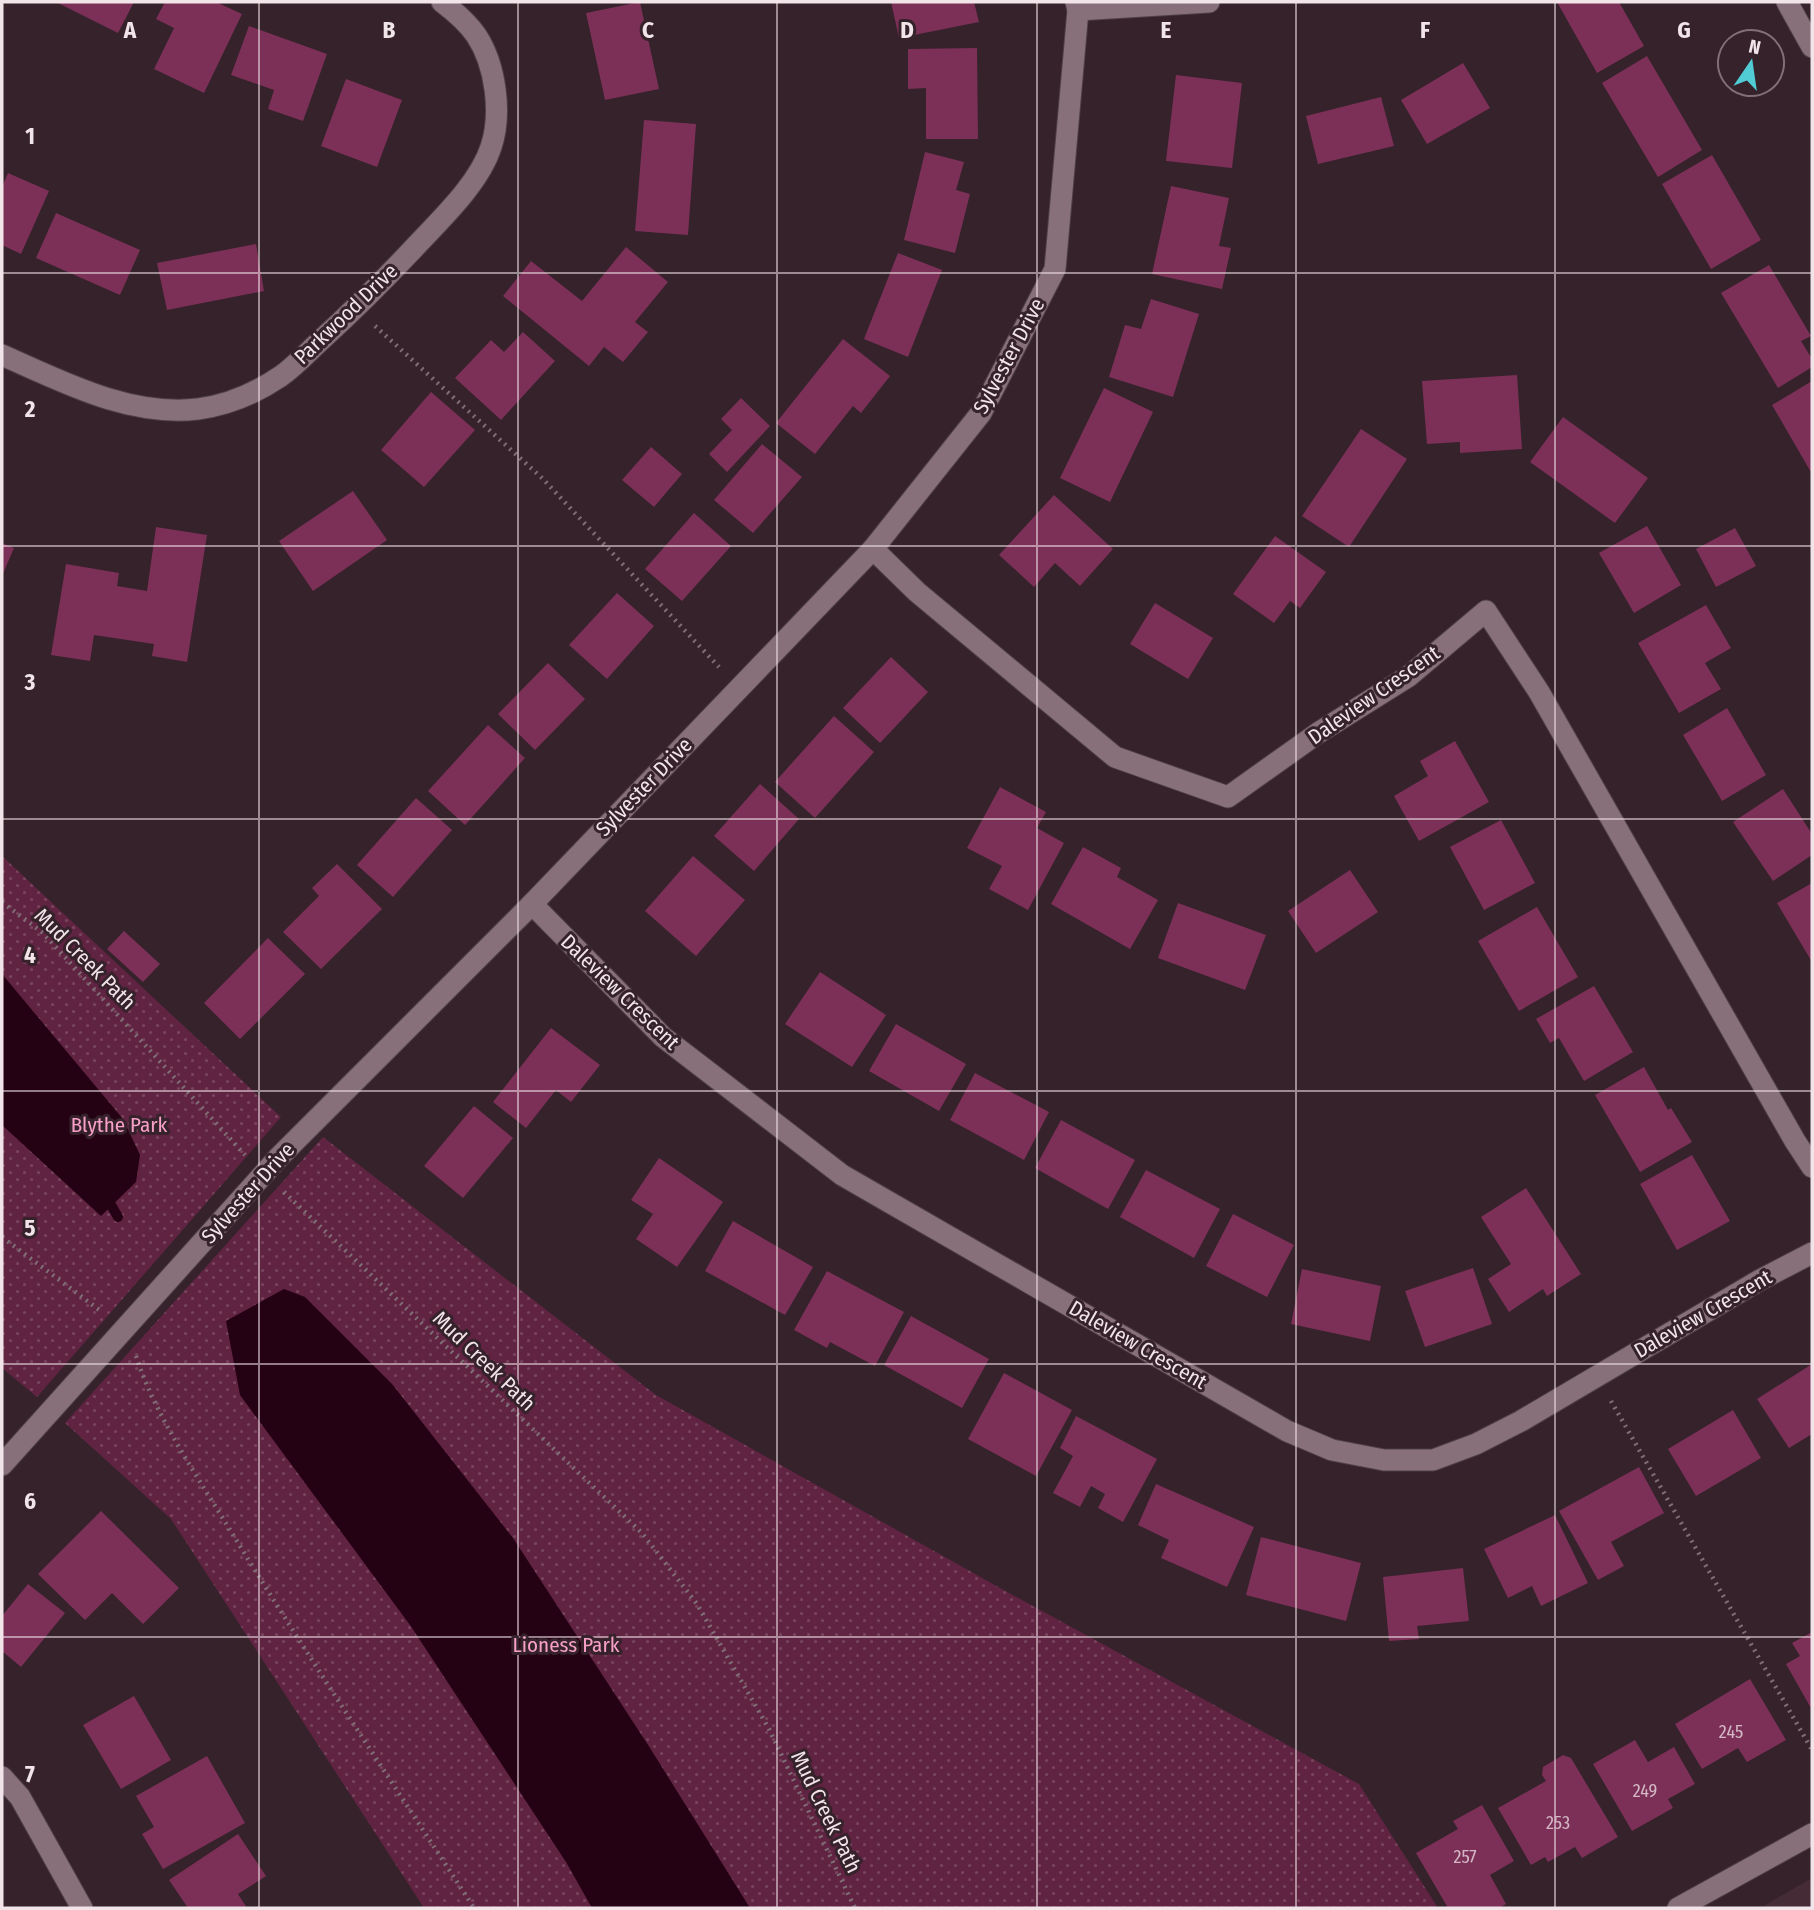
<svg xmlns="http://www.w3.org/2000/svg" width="1814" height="1910" viewBox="0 0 1814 1910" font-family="'Fira Sans Condensed',sans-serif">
  <defs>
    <pattern id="grass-dots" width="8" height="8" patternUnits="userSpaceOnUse" patternTransform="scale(1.75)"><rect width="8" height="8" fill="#602342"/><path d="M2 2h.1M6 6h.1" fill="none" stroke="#77435d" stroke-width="1.8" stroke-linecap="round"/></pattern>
  </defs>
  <rect width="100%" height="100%" fill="#35222b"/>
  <!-- built -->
  <polygon fill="#442b36" points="1812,1878 1812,1908 1760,1908"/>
  <!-- grass -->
  <g fill="url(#grass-dots)">
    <polygon points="2,856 281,1117 37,1397 2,1368"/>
    <polygon points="323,1137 656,1395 1009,1593 1359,1784 1438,1908 424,1908 171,1519 65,1423"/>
  </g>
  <!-- water -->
  <g fill="#250114">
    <polygon points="2,974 123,1119 140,1155 136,1182 101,1216 2,1125"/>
    <polygon points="284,1289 305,1297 392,1384 513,1538 650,1748 750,1908 592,1908 566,1862 410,1625 240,1395 226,1321"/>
  </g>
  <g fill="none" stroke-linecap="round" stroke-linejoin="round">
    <!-- stream -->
    <polyline stroke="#250114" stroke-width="10" points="104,1193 118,1217"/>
  </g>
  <!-- building -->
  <g fill="#7c3057">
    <polygon points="56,2 134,2 118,33"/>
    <polygon points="165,2 216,2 242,14 204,93 154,69 174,28 156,19"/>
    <polygon points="640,2 659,89 605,100 586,13"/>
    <polygon points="891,2 974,2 979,22 899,38"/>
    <polygon points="1557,2 1619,2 1644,46 1597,73"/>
    <polygon points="249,26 327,54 303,121 268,109 274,90 231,75"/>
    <polygon points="977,48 978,139 926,139 926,88 908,89 908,49"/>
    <polygon points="1647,56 1702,150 1658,177 1602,83"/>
    <polygon points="1463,63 1490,108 1427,144 1401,100"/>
    <polygon points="1176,75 1242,83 1232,168 1166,161"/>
    <polygon points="346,79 402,100 377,167 321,146"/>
    <polygon points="1381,97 1394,146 1318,164 1306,116"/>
    <polygon points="644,120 696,124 688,235 635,231"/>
    <polygon points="925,152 964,162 956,190 970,194 955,253 904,240"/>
    <polygon points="1712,155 1761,240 1711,269 1662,184"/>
    <polygon points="8,173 49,191 21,254 2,245 2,187"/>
    <polygon points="1171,186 1229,198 1219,246 1231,248 1222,289 1152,274"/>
    <polygon points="56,213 140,250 120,295 36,258"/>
    <polygon points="256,244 264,291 167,310 157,263"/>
    <polygon points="626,247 668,282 635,322 648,332 623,362 604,347 589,366 503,296 531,261 582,301"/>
    <polygon points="898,253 942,270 908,357 864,339"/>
    <polygon points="1769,265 1811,336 1801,341 1812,359 1812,367 1778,388 1721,293"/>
    <polygon points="1151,299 1199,314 1173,397 1109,377 1125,325 1141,329"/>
    <polygon points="523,332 555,361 501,420 455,378 491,340 504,352"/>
    <polygon points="843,339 890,376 861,413 853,406 815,454 776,423"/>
    <polygon points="1517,375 1522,449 1460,453 1460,442 1427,444 1422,381"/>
    <polygon points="1812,381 1812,474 1772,405"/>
    <polygon points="1104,388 1153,412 1110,502 1060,478"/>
    <polygon points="431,392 475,430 424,487 381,450"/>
    <polygon points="741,398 770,426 727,472 709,454 732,430 721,419"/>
    <polygon points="1563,417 1648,478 1615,523 1530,462"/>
    <polygon points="1361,429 1407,459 1349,547 1302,516"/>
    <polygon points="762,444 802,477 753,533 714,500"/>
    <polygon points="651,447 682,474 654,507 622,480"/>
    <polygon points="353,491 387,540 313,591 279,541"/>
    <polygon points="1054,495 1113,549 1080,586 1055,563 1034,587 999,555"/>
    <polygon points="694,513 731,546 682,601 645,569"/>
    <polygon points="1647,526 1681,585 1634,613 1599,553"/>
    <polygon points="156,527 207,535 187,662 152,656 154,644 94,635 90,661 51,655 66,564 119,573 117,586 147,591"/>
    <polygon points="1735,528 1756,566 1716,587 1696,549"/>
    <polygon points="1275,536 1326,572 1300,608 1290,601 1274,623 1233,594"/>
    <polygon points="2,543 14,548 2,576"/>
    <polygon points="617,593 654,626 607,679 569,645"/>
    <polygon points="1155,603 1213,638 1188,679 1130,644"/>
    <polygon points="1706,605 1731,648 1705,663 1721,689 1679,713 1638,643"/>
    <polygon points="891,657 928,692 880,743 843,708"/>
    <polygon points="548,663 585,699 535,750 498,714"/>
    <polygon points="1727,708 1766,775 1722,801 1683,735"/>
    <polygon points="834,716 874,752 815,818 775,782"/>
    <polygon points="488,725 525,758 465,825 428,791"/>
    <polygon points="1455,741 1489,802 1419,841 1394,796 1428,776 1420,761"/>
    <polygon points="760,784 799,819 754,871 714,836"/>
    <polygon points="1000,787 1046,812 1037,828 1064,843 1028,910 989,889 1002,866 967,848"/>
    <polygon points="1783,789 1812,834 1812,855 1773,881 1733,822"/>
    <polygon points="416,798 452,830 393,897 357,865"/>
    <polygon points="1501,820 1535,883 1484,910 1450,847"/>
    <polygon points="1083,847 1121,868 1117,877 1158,900 1130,949 1051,904"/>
    <polygon points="693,856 745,900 696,956 645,911"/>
    <polygon points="337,864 382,909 321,969 283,932 319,896 312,888"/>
    <polygon points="1350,870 1378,912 1316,953 1288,911"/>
    <polygon points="1812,883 1812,962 1777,903"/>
    <polygon points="1178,903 1266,935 1245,990 1158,958"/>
    <polygon points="1537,907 1578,977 1519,1011 1478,941"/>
    <polygon points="124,931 160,964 143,982 107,949"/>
    <polygon points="268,938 305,974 240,1039 204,1003"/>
    <polygon points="820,972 886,1015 852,1067 785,1024"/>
    <polygon points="1594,986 1633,1052 1584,1081 1559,1038 1550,1043 1536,1019"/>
    <polygon points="896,1024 966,1064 939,1111 869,1071"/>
    <polygon points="551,1028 600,1065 571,1102 556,1090 526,1128 493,1102"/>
    <polygon points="1644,1067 1668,1110 1671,1108 1692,1142 1640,1172 1595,1095"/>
    <polygon points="975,1073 1049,1112 1024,1160 950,1120"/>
    <polygon points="474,1106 513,1138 463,1198 424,1166"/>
    <polygon points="1061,1120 1135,1160 1108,1209 1035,1168"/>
    <polygon points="1692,1155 1730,1221 1677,1250 1640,1184"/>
    <polygon points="659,1158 723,1202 677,1267 636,1239 653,1214 631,1200"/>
    <polygon points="1146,1170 1220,1209 1194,1258 1120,1217"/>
    <polygon points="1526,1188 1581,1274 1547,1296 1543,1289 1509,1312 1488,1279 1511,1264 1481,1217"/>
    <polygon points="1233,1214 1294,1245 1267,1297 1206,1266"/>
    <polygon points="733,1221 813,1267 785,1315 705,1271"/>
    <polygon points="1473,1268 1492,1324 1425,1347 1405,1291"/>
    <polygon points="1302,1269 1381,1286 1370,1341 1291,1324"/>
    <polygon points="827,1271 904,1312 875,1366 830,1342 827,1348 794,1330"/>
    <polygon points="911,1316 989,1359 962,1408 884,1365"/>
    <polygon points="1812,1364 1812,1434 1789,1448 1757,1399"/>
    <polygon points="1004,1373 1072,1410 1036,1476 968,1439"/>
    <polygon points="1733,1410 1761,1458 1696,1496 1668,1449"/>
    <polygon points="1076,1416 1157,1459 1123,1522 1098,1508 1105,1494 1091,1486 1080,1507 1053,1493 1073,1456 1060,1448"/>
    <polygon points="1639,1467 1664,1513 1611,1542 1624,1566 1598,1580 1559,1511"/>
    <polygon points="1156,1484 1254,1527 1227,1587 1161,1558 1169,1540 1138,1525"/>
    <polygon points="101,1511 179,1588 143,1624 112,1593 85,1620 38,1574"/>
    <polygon points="1555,1515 1588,1583 1541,1606 1532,1586 1508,1598 1484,1549"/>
    <polygon points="1261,1537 1361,1563 1346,1621 1246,1595"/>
    <polygon points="1463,1568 1469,1621 1417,1626 1419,1639 1389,1641 1383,1577"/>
    <polygon points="28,1584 65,1613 21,1667 2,1651 2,1616"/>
    <polygon points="1812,1632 1812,1710 1786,1664 1800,1656 1792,1643"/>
    <polygon points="1750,1679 1786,1740 1747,1762 1738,1748 1702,1769 1675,1724"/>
    <polygon points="134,1696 171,1760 121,1789 83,1725"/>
    <polygon points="1635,1740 1648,1762 1674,1747 1695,1784 1668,1799 1673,1808 1632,1831 1593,1764"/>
    <polygon points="1563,1755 1571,1758 1618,1837 1582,1858 1575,1847 1548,1862 1545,1857 1531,1865 1498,1808 1546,1781 1542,1775 1543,1767"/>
    <polygon points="207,1756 245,1823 163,1869 142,1834 154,1827 136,1796"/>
    <polygon points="1482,1805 1514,1861 1490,1875 1506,1904 1499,1908 1448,1908 1416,1853 1458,1829 1453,1821"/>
    <polygon points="238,1834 266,1876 238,1894 247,1908 188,1908 169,1880"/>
  </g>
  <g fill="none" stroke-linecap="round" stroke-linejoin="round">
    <defs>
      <g id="minor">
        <polyline points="1787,2 1812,47"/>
        <polyline points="1078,10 1209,2"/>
        <path d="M2 355C63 382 129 417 198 409 228 405 256 393 281 376 295 366 308 352 320 341 353 311 384 280 414 248 440 220 479 184 491 147 502 114 496 65 476 35 467 22 455 12 442 2"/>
        <polyline points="873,549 917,592 1115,757 1228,797 1318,733 1409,676 1486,611 1539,692 1795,1141 1812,1167"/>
        <polyline points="532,904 663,1037 842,1175 1287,1431 1332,1450 1384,1460 1433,1460 1476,1444 1521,1421 1760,1280 1812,1253"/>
        <polyline points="2,1465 278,1158 532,904 873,549 981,413 1055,269 1078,10 1076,2"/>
        <polyline points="2,1777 20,1797 82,1908"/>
        <polyline points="1678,1908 1812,1834"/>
      </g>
    </defs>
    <!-- minor casing -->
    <use href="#minor" stroke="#4f3f47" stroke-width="23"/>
    <!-- path -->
    <g stroke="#7f6e75" stroke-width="4.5" stroke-dasharray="2 5" stroke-linecap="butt">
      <polyline points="375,326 543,479 719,667"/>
      <polyline points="2,902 43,933 245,1155"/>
      <polyline points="284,1192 642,1533 697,1604 769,1729 855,1908"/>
      <polyline points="2,1237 102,1312"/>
      <path d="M136 1356C156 1418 201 1482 235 1538 312 1663 394 1785 474 1908"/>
      <polyline points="1611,1401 1812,1750"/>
    </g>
    <!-- minor -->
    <use href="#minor" stroke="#877079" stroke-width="21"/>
  </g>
  <!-- grid -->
  <path fill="none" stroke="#f2e5ea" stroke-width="2" stroke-opacity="0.55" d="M259 2V1908M518 2V1908M777 2V1908M1037 2V1908M1296 2V1908M1555 2V1908M2 273H1812M2 546H1812M2 819H1812M2 1091H1812M2 1364H1812M2 1637H1812"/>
  <g text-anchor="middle" stroke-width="6" stroke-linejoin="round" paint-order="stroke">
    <!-- number labels -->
    <g font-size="18" fill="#d4b8c5">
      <text x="1731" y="1738">245</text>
      <text x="1645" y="1797">249</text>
      <text x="1558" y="1829">253</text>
      <text x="1465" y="1863">257</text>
    </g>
    <!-- street labels -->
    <g font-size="21" fill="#f2e5ea" stroke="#35222b">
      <text transform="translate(346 314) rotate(-44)" y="7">Parkwood Drive</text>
      <text transform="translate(1009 356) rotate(-62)" y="7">Sylvester Drive</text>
      <text transform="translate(1374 695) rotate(-35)" y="7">Daleview Crescent</text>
      <text transform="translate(644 787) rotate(-46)" y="7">Sylvester Drive</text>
      <text transform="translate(85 959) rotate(45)" y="7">Mud Creek Path</text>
      <text transform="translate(620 992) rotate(44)" y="7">Daleview Crescent</text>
      <text transform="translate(248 1193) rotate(-48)" y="7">Sylvester Drive</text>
      <text transform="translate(1703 1314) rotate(-30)" y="7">Daleview Crescent</text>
      <text transform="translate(1138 1345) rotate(30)" y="7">Daleview Crescent</text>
      <text transform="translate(484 1361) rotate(44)" y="7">Mud Creek Path</text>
      <text transform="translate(826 1812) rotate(64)" y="7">Mud Creek Path</text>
    </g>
    <!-- park labels -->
    <g font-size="21" fill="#f9a0c8" stroke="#35222b">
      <text x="119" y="1132">Blythe Park</text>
      <text x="566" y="1652">Lioness Park</text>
    </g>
  </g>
  <g font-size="23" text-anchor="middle" font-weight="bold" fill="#f2e5ea" stroke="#35222b" stroke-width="6" stroke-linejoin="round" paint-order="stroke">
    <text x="130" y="38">A</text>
    <text x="389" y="38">B</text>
    <text x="648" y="38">C</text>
    <text x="907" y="38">D</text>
    <text x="1166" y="38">E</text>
    <text x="1425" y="38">F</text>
    <text x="1684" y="38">G</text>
    <text x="30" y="144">1</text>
    <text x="30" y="417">2</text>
    <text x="30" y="690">3</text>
    <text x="30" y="963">4</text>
    <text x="30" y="1236">5</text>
    <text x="30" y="1509">6</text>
    <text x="30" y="1782">7</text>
  </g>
  <!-- border -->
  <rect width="1814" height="1910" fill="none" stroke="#f2e5ea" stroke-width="7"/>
  <!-- north arrow -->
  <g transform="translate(1751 63) rotate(13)"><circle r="33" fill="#35222b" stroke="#817077" stroke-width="2"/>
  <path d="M0-5L12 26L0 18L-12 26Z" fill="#51ccd4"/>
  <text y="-10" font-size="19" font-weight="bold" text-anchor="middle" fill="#f2e5ea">N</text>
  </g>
</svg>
